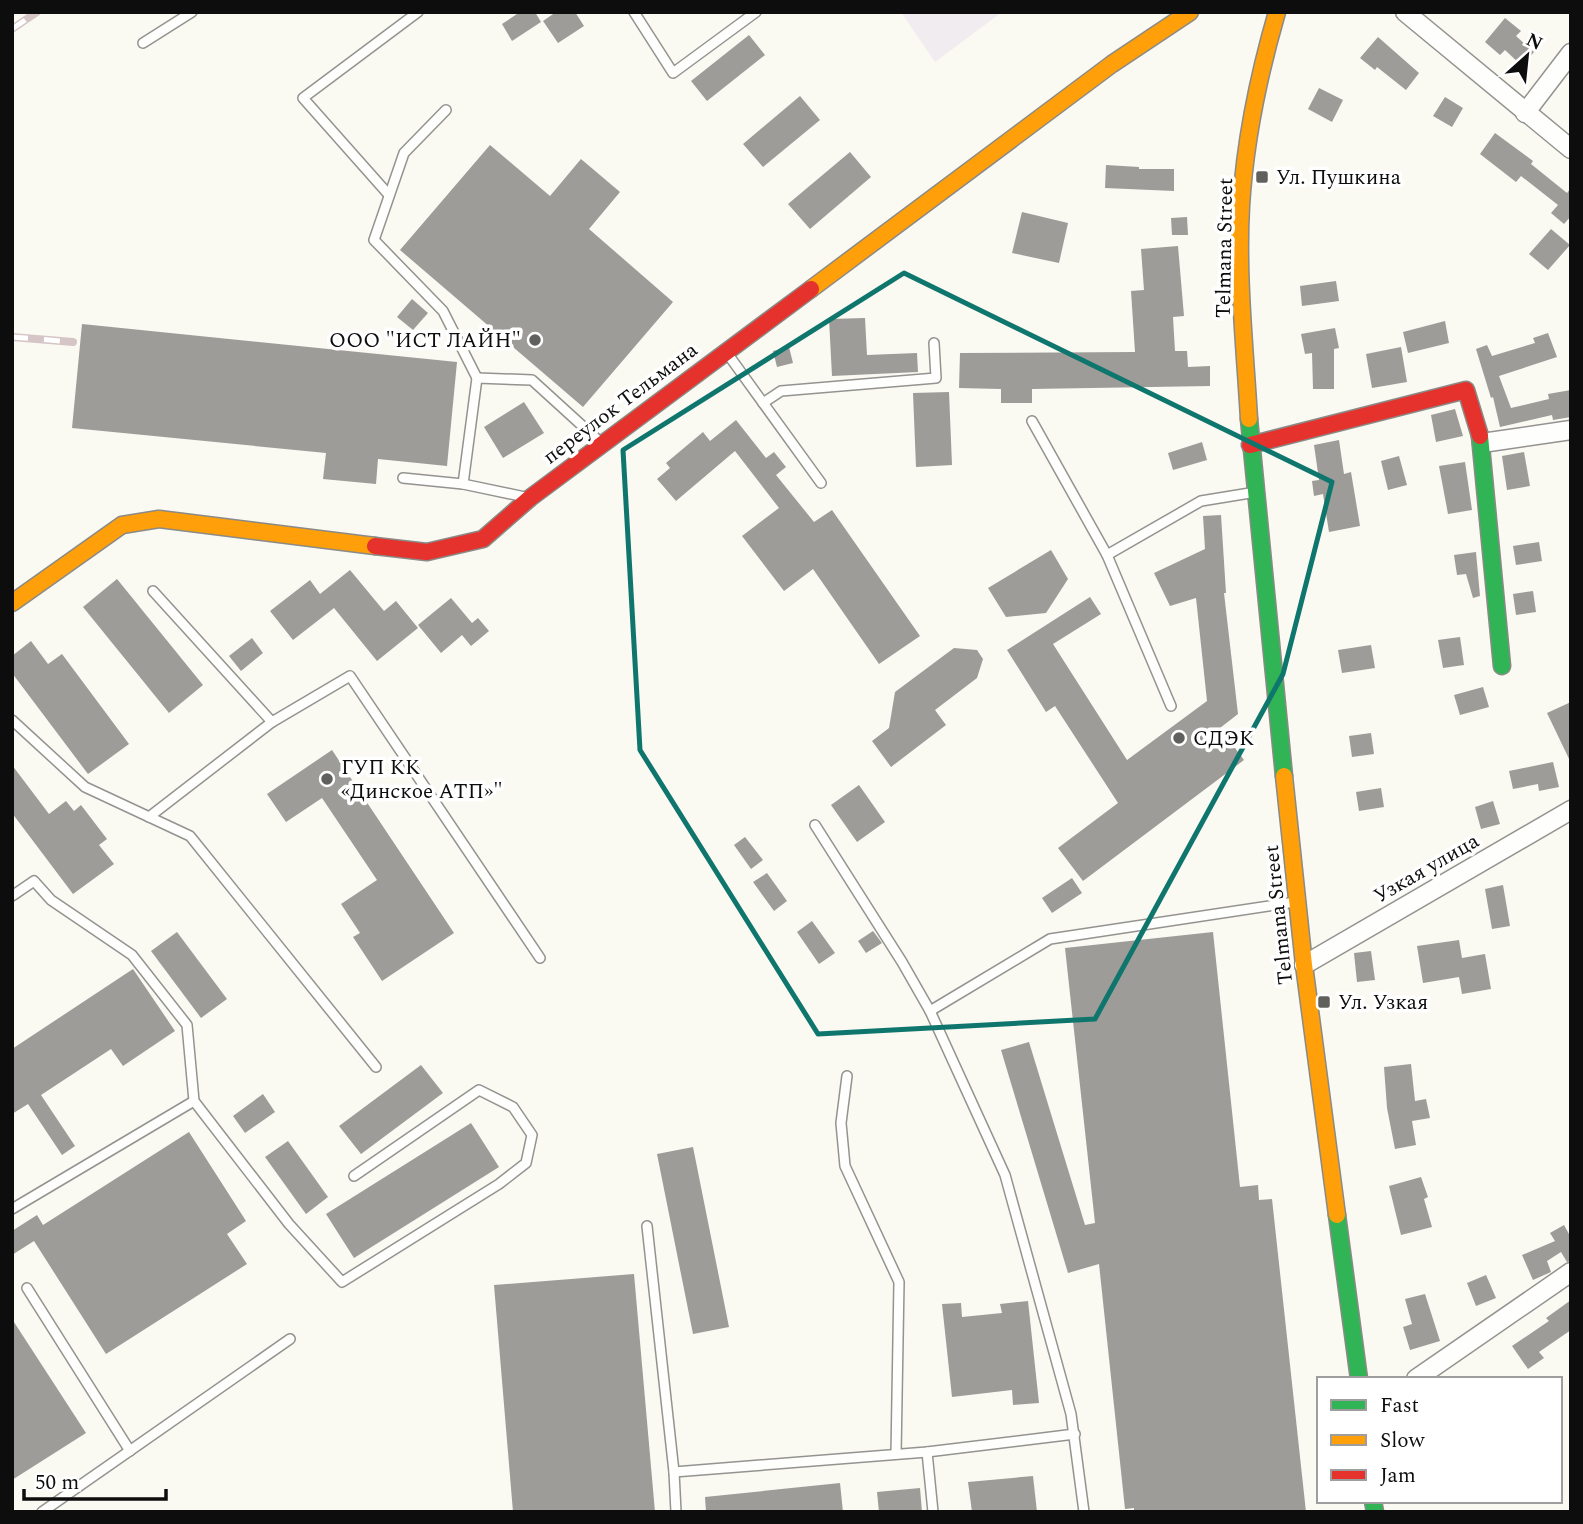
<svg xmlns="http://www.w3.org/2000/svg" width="1583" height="1524" viewBox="0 0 1583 1524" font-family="Spectral,serif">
  <rect width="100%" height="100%" fill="#faf9f2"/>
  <!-- industrial -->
  <polygon fill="#f1ecef" points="901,12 1002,12 935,62"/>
  <!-- building -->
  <g fill="#9e9c98">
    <polygon points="520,12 535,12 541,22 512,41 502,24"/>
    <polygon points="556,12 575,12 584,26 558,43 543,21"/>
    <polygon points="1505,18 1521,31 1516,36 1534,52 1522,66 1505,50 1500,55 1485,42"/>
    <polygon points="749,35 765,55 707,101 691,81"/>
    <polygon points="1378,37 1419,73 1406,90 1377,67 1375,70 1360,58"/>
    <polygon points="1319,88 1343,100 1332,122 1308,109"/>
    <polygon points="800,96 820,120 763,167 743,144"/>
    <polygon points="1445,97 1463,108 1452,127 1433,116"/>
    <polygon points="1495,133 1533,161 1531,164 1567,193 1571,188 1571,216 1564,224 1551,213 1558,205 1521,176 1516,182 1480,154"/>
    <polygon points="490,145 550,196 581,159 620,192 589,229 673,302 583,407 400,250"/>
    <polygon points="850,152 871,177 810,229 788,204"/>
    <polygon points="1106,165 1139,167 1139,169 1174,169 1174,191 1105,188"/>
    <polygon points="1022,212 1068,223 1059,263 1012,253"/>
    <polygon points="1187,217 1188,235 1172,235 1171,218"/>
    <polygon points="1551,229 1570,245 1548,270 1529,254"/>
    <polygon points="1178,246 1184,316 1173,317 1175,351 1187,351 1188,367 1210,366 1210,386 1032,389 1032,403 1001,403 1001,389 959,388 960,353 1135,352 1131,291 1144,290 1141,249"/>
    <polygon points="1336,281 1339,301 1302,306 1300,286"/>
    <polygon points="412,299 428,313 413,330 397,317"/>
    <polygon points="865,318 867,355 917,353 918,372 832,376 829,319"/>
    <polygon points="1445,321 1449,343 1408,353 1403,332"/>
    <polygon points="82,324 457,362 447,466 378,459 376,484 323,479 326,453 72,428"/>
    <polygon points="1335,328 1339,348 1334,349 1334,389 1313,389 1312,353 1305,354 1301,334"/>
    <polygon points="1548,333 1557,357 1499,376 1511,408 1549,399 1548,394 1571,390 1571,417 1553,420 1552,415 1500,427 1493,397 1491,398 1476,349 1487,345 1492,356 1535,343 1533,338"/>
    <polygon points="789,347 793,363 777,367 773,351"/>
    <polygon points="1401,347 1407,382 1372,388 1366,354"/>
    <polygon points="949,392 952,465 916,467 913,393"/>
    <polygon points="524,402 544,433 503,458 484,427"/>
    <polygon points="1455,409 1463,436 1436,442 1431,415"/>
    <polygon points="736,420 766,458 774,452 786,467 776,475 814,522 832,510 920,636 879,664 813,569 784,591 742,536 779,508 735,451 676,501 657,479 670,468 666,463 703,432 710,441"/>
    <polygon points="1339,440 1344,474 1351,472 1360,526 1329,532 1323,494 1314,496 1312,481 1319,480 1314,445"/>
    <polygon points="1202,442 1207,460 1173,470 1168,453"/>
    <polygon points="1524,452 1530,486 1507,490 1502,456"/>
    <polygon points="1399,456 1407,485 1388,490 1381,461"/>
    <polygon points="1465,462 1472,510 1448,514 1439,466"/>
    <polygon points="1221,515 1226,593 1224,593 1238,714 1220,728 1244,760 1083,881 1058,848 1118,803 1055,706 1046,712 1007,650 1090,597 1101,614 1053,644 1127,760 1207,701 1196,598 1170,606 1154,573 1205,549 1203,516"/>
    <polygon points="1539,542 1542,561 1516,565 1513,546"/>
    <polygon points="1051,550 1068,579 1046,613 1006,617 988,588"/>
    <polygon points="1476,552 1480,596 1473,598 1466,574 1457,575 1454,555"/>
    <polygon points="350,570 384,611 396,601 418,628 377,661 334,608 293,640 270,611 310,580 320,594"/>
    <polygon points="117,579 203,685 169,713 83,607"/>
    <polygon points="1533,591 1536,612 1516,615 1513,594"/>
    <polygon points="451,598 472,623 478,618 489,631 471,646 462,635 441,653 418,625"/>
    <polygon points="1460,637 1464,665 1443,668 1438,640"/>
    <polygon points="252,638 263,653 241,671 229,656"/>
    <polygon points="31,641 48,664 62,654 129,744 88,774 12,673 12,656"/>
    <polygon points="1371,645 1375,668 1342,673 1338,650"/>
    <polygon points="954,648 977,650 983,659 977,678 935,710 946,725 891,767 872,741 889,728 895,692"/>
    <polygon points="1483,687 1489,707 1460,715 1454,695"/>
    <polygon points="1571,702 1571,763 1547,713"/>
    <polygon points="1371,733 1374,754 1352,757 1349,736"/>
    <polygon points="332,750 454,933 382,981 353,937 360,933 341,904 377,880 322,798 286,822 267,794"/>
    <polygon points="1553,762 1559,787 1539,791 1538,784 1513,789 1509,771"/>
    <polygon points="12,765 49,814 66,801 74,811 81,805 107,839 99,845 114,864 73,894 12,813"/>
    <polygon points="859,785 885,822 857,842 831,805"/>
    <polygon points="1381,788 1384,807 1359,811 1356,792"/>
    <polygon points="1493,801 1500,824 1481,829 1475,807"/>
    <polygon points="745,837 763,860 751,869 734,845"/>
    <polygon points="767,873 787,901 774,911 753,882"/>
    <polygon points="1072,878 1082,893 1052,913 1042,898"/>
    <polygon points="1503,885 1510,926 1492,929 1485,889"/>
    <polygon points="812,921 835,953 819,964 797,932"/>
    <polygon points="873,931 882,943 866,953 858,941"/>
    <polygon points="177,932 227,999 201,1018 151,951"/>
    <polygon points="1213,932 1240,1187 1258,1185 1259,1200 1272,1199 1306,1512 1134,1512 1134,1508 1125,1509 1099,1264 1068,1273 1001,1050 1029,1042 1085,1225 1095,1223 1065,948"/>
    <polygon points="1459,940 1462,958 1485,954 1491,989 1462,994 1459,977 1423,983 1417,946"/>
    <polygon points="1371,951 1375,980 1357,982 1354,953"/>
    <polygon points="133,969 175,1031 123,1066 111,1049 41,1095 75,1146 62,1155 28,1104 12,1114 12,1049"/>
    <polygon points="1411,1064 1415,1101 1426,1099 1430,1118 1412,1121 1416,1145 1395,1149 1387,1108 1384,1067"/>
    <polygon points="421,1065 443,1093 361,1154 339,1126"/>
    <polygon points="263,1094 275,1112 245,1133 233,1116"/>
    <polygon points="471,1123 499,1167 354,1258 326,1214"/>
    <polygon points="189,1132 246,1221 227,1234 247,1264 106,1354 34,1241 12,1255 12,1231 37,1215 43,1225"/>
    <polygon points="288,1141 328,1197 306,1214 265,1157"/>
    <polygon points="693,1147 729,1327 693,1334 657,1154"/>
    <polygon points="1421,1177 1428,1197 1424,1199 1432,1227 1401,1235 1389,1186"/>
    <polygon points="1564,1225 1569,1234 1571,1234 1571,1261 1567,1262 1561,1252 1547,1261 1551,1272 1533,1280 1522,1255 1555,1241 1550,1233"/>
    <polygon points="634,1274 655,1512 513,1512 494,1285"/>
    <polygon points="1486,1275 1496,1298 1476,1306 1467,1283"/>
    <polygon points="1425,1294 1440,1341 1410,1350 1403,1327 1412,1324 1405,1299"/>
    <polygon points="1571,1300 1571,1330 1539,1352 1544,1358 1528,1369 1512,1346 1549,1321 1546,1318"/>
    <polygon points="1028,1301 1039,1403 1013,1405 1012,1390 952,1397 942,1304 961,1303 962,1317 1002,1313 1000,1304"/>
    <polygon points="12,1319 86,1433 12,1480"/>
    <polygon points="1033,1476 1037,1512 972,1512 968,1482"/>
    <polygon points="840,1483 843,1512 706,1512 705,1497"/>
    <polygon points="920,1488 922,1512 879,1512 877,1492"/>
  </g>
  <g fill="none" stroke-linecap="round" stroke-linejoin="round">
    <defs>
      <g id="lane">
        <polyline points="634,12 673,73 756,12"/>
        <polyline points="143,43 192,12"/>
        <polyline points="446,110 404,153 374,240 443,311 477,378"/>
        <polyline points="389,195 303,98 418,12"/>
        <polyline points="727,353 821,483"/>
        <polyline points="763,403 781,391 936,378 934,343"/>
        <polyline points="1032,421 1107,555 1171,706"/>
        <polyline points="403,478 463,484 525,497"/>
        <polyline points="463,484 477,378 532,380 599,441"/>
        <polyline points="1107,555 1201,501 1250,493"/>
        <polyline points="153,591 272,722"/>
        <polyline points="12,720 85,787 190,836 376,1067"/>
        <polyline points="149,817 272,722 350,676 540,958"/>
        <polyline points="815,825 902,962 930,1011 1005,1175 1071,1414 1084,1512"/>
        <polyline points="12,896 34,881 51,900 132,955 187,1025 194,1101 289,1224 342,1282 499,1184 526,1163 532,1135 513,1107 479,1090 354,1176"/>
        <polyline points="930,1011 1050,939 1295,902"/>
        <polyline points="847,1076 841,1123 845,1166 899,1282 896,1454"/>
        <polyline points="12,1209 194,1101"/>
        <polyline points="647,1226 674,1472 676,1512"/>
        <polyline points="27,1288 130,1451"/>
        <polyline points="927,1452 933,1512"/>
        <polyline points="674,1472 927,1452 1075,1434"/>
        <polyline points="42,1512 290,1339"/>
      </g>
      <g id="street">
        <polyline points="1405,12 1571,149"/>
        <polyline points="1525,113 1571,53"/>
        <polyline points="1482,443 1571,430"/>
        <polyline points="1304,965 1571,810"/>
        <polyline points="1416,1379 1571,1272"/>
      </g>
      <g id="fast">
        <polyline points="1249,419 1284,776"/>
        <polyline points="1480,436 1502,666"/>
        <polyline points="1337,1215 1359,1379"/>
        <polyline points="1373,1501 1375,1512"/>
      </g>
      <g id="slow">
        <polyline points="811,289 1112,64 1190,12"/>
        <path d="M1249 419C1245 349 1237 276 1241 206 1245 141 1259 74 1277 12"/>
        <polyline points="12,603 122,525 159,519 375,546"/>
        <polyline points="1284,776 1304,965 1337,1215"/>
      </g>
      <g id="jam">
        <polyline points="1250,445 1466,390 1480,436"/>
        <polyline points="375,546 427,552 483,539 530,498 811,289"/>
      </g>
    </defs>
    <!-- lane casing -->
    <use href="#lane" stroke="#949390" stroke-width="12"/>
    <!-- street casing -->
    <use href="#street" stroke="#949390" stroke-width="21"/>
    <!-- fast casing -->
    <use href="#fast" stroke="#8a8a87" stroke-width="19"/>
    <!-- slow casing -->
    <use href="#slow" stroke="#8a8a87" stroke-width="19"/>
    <!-- jam casing -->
    <use href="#jam" stroke="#8a8a87" stroke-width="19"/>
    <!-- lane -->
    <use href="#lane" stroke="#fefefd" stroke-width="9"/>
    <!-- street -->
    <use href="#street" stroke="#fefefd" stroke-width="18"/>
    <!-- fast -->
    <use href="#fast" stroke="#30b455" stroke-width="16"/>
    <!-- slow -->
    <use href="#slow" stroke="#ff9f0a" stroke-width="16"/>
    <!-- jam -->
    <use href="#jam" stroke="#e5322d" stroke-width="16"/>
    <defs>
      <g id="rail">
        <polyline points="12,29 37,12"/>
        <polyline points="12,337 73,342"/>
      </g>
    </defs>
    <!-- rail casing -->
    <use href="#rail" stroke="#d6c5c7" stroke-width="8"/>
    <!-- rail -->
    <use href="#rail" stroke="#fff" stroke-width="5" stroke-dasharray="16" stroke-linecap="butt"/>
  </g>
  <!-- marked area -->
  <path fill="none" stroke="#0f766e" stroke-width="5" stroke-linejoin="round" d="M904 273 1332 482 1283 674 1095 1019 818 1034 640 750 623 450Z"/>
  <!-- markers -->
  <g fill="#60605d" stroke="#fff" stroke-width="2.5">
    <rect x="1255" y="170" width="14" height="14" rx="3.5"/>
    <circle cx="535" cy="340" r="7"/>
    <circle cx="1179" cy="738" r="7"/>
    <circle cx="327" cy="779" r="7"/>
    <rect x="1317" y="995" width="14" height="14" rx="3.5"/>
  </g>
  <g text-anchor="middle" stroke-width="7" stroke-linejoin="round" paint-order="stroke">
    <!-- poi labels -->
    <g font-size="21" fill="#0d0d0d" stroke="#fff" text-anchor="start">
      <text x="1276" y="184">Ул. Пушкина</text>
      <text x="521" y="347" text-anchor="end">ООО "ИСТ ЛАЙН"</text>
      <text x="1193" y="745">СДЭК</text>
      <text x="341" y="774">ГУП КК<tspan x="341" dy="24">«Динское АТП»"</tspan></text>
      <text x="1338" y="1009">Ул. Узкая</text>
    </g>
    <!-- street labels -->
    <g font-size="21" fill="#0d0d0d" stroke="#fff">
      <text transform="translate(1224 248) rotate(-89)" y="7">Telmana Street</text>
      <text transform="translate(620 403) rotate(-37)" y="7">переулок Тельмана</text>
      <text transform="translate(1426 868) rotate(-30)" y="7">Узкая улица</text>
      <text transform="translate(1278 915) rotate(-96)" y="7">Telmana Street</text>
    </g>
  </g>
  <!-- border -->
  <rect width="1583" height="1524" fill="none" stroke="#0d0d0d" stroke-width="28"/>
  <!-- legend -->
  <rect x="1317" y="1377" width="245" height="126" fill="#ffffff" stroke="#9e9e9e" stroke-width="2"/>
  <rect x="1331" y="1400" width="35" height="10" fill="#30b455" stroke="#9e9e9e" stroke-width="2"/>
  <text x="1380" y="1412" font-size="21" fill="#0d0d0d">Fast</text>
  <rect x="1331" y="1435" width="35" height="10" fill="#ff9f0a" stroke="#9e9e9e" stroke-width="2"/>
  <text x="1380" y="1447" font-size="21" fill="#0d0d0d">Slow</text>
  <rect x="1331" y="1470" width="35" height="10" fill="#e5322d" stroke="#9e9e9e" stroke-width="2"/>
  <text x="1380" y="1482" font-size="21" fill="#0d0d0d">Jam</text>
  <!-- north arrow -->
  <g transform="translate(1527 56) rotate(27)" stroke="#ffffff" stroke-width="5" paint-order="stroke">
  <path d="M0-5L12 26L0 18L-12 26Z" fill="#0d0d0d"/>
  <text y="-10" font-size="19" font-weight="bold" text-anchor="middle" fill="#0d0d0d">N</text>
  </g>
  <!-- scale -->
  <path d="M24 1489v10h142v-10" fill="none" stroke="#0d0d0d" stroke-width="3.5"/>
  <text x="35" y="1489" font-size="21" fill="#0d0d0d" stroke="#ffffff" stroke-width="5" paint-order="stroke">50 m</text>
</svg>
